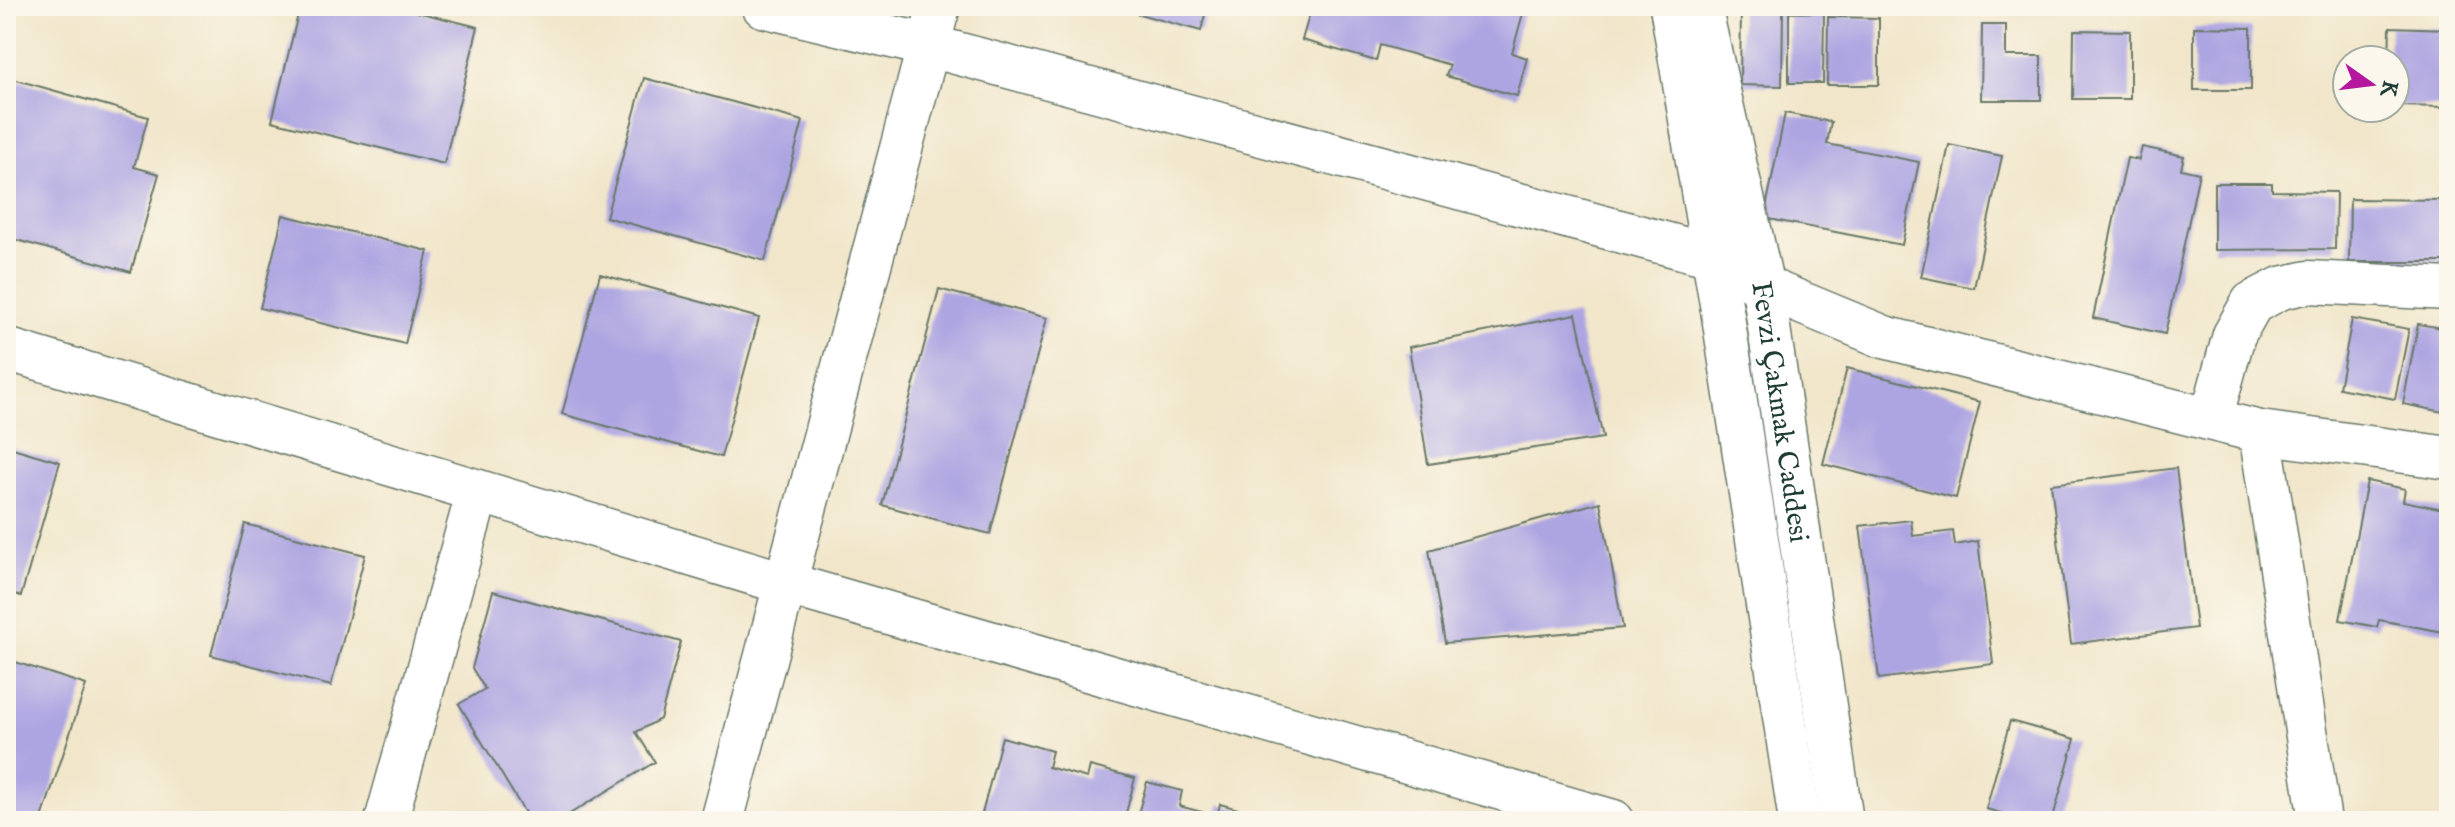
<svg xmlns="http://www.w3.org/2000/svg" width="2455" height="827" viewBox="0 0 2455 827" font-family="'IM FELL English',serif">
  <rect width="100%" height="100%" fill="#fbf7ec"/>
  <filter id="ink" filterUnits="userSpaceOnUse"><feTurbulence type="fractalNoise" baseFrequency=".0125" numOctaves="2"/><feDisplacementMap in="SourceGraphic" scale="16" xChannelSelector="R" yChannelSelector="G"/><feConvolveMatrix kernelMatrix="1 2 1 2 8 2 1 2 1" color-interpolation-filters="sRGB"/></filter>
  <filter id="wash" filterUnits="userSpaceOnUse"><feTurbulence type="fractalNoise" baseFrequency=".006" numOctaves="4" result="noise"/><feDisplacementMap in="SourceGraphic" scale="32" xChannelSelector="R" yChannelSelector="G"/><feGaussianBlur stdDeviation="1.8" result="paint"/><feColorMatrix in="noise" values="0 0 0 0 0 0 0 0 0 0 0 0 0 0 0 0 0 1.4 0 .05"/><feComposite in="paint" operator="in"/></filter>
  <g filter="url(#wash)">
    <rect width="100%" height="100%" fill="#f1e6ca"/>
    <g id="blocks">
      <!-- building -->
      <g fill="#ada5e1">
        <polygon points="300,6 393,6 478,27 444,164 272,121"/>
        <polygon points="1110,6 1207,6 1201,31"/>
        <polygon points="1312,6 1525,6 1512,53 1527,58 1517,96 1446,76 1450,65 1380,45 1376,61 1302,40"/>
        <polygon points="1741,7 1783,8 1782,86 1740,85"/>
        <polygon points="1824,12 1823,83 1789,83 1789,13"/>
        <polygon points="1828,17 1879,18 1879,85 1827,85"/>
        <polygon points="1982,25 2006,25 2006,56 2041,56 2041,100 1981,100"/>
        <polygon points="2194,27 2251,28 2251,90 2194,90"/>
        <polygon points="2390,27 2449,29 2449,107 2395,106 2395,60 2389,60"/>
        <polygon points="2074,30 2130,31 2130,99 2073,99"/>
        <polygon points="6,77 148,117 134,167 159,174 131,272 6,237"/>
        <polygon points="644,78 803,121 765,261 606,217"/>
        <polygon points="1785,113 1831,122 1827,144 1919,162 1902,245 1764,218"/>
        <polygon points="1949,145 2002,156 1974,288 1921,277"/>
        <polygon points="2142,147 2184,156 2181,169 2199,173 2165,334 2093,318 2127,158 2139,160"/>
        <polygon points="2214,183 2272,183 2272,191 2336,192 2335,249 2214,250"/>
        <polygon points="2350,199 2449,200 2449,262 2349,262"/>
        <polygon points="283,215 428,251 405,344 260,308"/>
        <polygon points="600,274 759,318 721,457 562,414"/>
        <polygon points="939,289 1047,318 990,534 882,505"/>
        <polygon points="1576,314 1603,438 1428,464 1409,347"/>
        <polygon points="2352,319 2409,329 2395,399 2339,388"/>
        <polygon points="2418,324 2449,329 2449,413 2403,404"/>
        <polygon points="1847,368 1980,402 1956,498 1823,464"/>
        <polygon points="6,446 60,462 21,596 6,591"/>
        <polygon points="2176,468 2196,628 2071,644 2051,484"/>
        <polygon points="2367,481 2405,489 2403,501 2449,510 2449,633 2379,620 2377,627 2340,620"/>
        <polygon points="1600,502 1623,628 1445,643 1429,550"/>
        <polygon points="1911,520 1913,536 1953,531 1955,545 1978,541 1993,664 1879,679 1860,526"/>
        <polygon points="245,524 365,555 331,686 211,655"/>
        <polygon points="493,591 681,642 660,719 636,732 655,762 558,821 530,821 459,704 485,689 472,668"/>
        <polygon points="6,659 86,685 41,821 20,821 6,816"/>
        <polygon points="2010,721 2075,739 2052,821 2031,821 1986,809"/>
        <polygon points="1002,737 1052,751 1048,767 1087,778 1090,766 1135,778 1124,821 980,821"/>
        <polygon points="1147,782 1182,791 1179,806 1217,816 1220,804 1281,821 1136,821"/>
      </g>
    </g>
  </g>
  <g filter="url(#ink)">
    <use href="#blocks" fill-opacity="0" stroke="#687868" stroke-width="2"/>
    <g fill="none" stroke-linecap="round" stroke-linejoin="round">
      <defs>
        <g id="minor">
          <polyline points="763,6 930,46 1712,256 1763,287 1884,337 2260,432 2449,458"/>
          <polyline points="1671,6 1723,316 1800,821"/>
          <path id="s1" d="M1700 6 1763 287 1842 821"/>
          <polyline points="6,349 784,583 1613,821"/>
          <polyline points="2211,419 2234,335 2252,303 2281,288 2308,282 2449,289"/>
          <polyline points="2260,432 2320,821"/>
          <polyline points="386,821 478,491"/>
          <polyline points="722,821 939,6"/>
        </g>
      </defs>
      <!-- minor casing -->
      <use href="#minor" stroke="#687868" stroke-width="45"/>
      <!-- minor -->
      <use href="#minor" stroke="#fff" stroke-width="42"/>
    </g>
  </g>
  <g text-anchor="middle" stroke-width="7" stroke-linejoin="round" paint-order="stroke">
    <!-- street labels -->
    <g font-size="28" fill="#1f3d34" stroke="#fbf7ec">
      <text dy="10" stroke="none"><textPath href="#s1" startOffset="414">Fevzi Çakmak Caddesi</textPath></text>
    </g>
  </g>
  <!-- margin -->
  <rect width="2455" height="827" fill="none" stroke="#fbf7ec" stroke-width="32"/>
  <!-- north arrow -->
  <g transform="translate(2371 84) rotate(104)"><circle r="38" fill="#fbf7ec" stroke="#a3ada2" stroke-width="2"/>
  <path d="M0-6L14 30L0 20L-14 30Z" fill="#b5179e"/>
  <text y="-12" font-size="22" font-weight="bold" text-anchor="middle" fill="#1f3d34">K</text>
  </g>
</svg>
